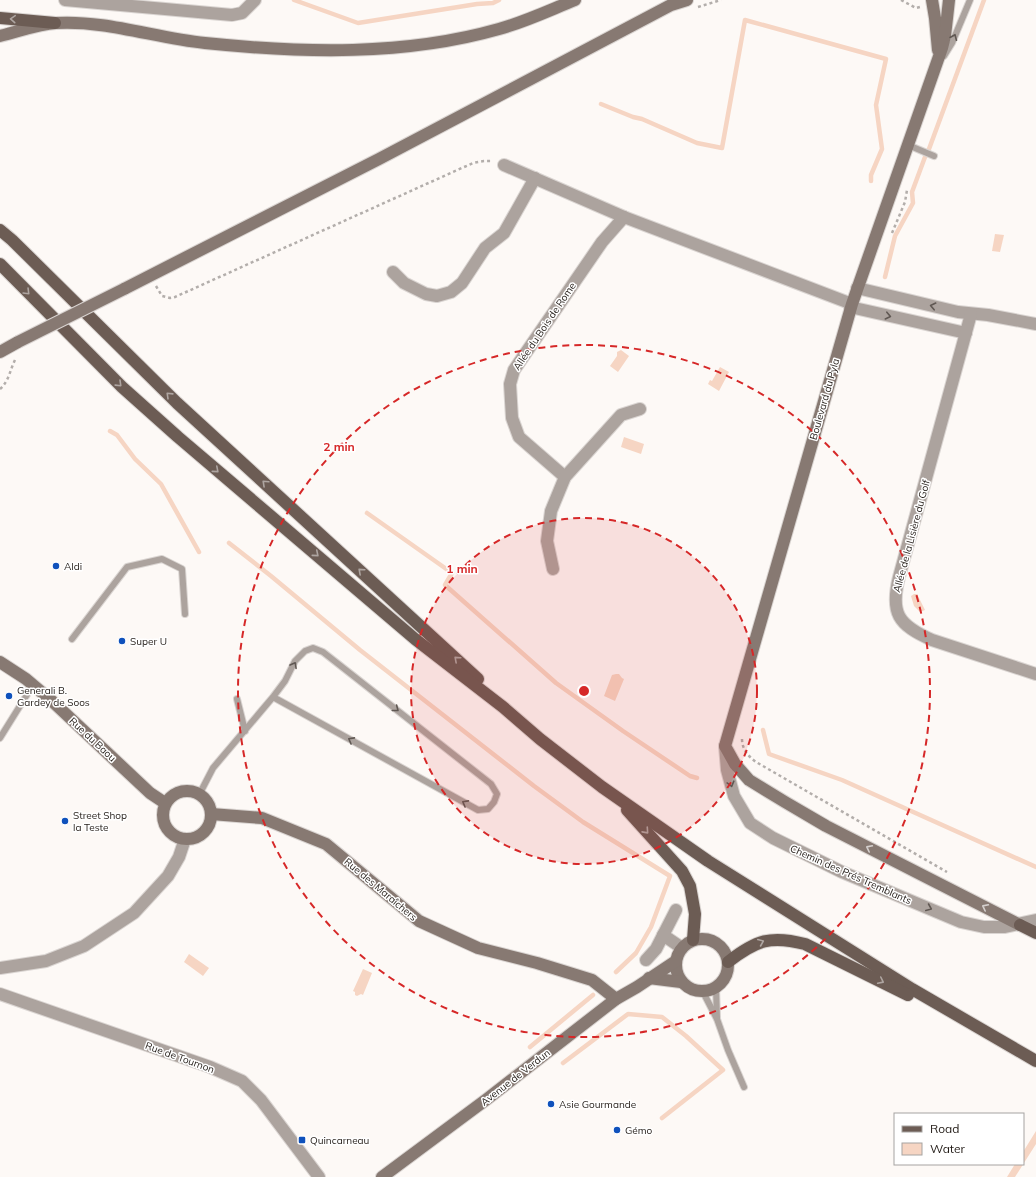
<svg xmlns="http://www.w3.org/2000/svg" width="1036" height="1177" viewBox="0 0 1036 1177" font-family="Mulish,sans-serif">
  <rect width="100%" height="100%" fill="#fdf9f6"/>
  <!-- water -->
  <g fill="#f6d5c3">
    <polygon points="995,234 1004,235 1000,252 992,251"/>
    <polygon points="621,350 629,356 618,372 610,366 617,356 617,352"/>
    <polygon points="720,367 729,372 719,391 708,384 710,380 712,381"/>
    <polygon points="624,437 644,444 641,454 621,447"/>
    <polygon points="914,594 917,594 925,610 920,612 914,606 911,596"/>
    <polygon points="616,674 619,674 622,678 624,679 615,701 604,696 612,675"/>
    <polygon points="189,954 209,968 203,976 184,962"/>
    <polygon points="363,969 372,973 363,995 361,994 357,996 355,995 355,992 353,991"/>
    <polygon points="1036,1131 1036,1144 1015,1177 1007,1177 1015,1164 1023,1164 1023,1152"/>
  </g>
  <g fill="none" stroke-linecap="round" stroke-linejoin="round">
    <!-- stream -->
    <g stroke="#f6d5c3" stroke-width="4.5">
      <polyline points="294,0 358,23 477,4 493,3 499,0"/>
      <polyline points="601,104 633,117 642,119 697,143 722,148 745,20 886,59 876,105 882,149 871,175 871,181"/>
      <polyline points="929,149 984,0"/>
      <polyline points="885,277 895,236 913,203 912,192 925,157"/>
      <polyline points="110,431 117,435 135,459 161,484 199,552"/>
      <polyline points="367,513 452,573 445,585 556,683 623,731 690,776 697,778"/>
      <polyline points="229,543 271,576 360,650 534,786 583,822 670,876 651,927 636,953 616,972"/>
      <polyline points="763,730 769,754 842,780 1036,867"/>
      <polyline points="530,1047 593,995"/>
      <polyline points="563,1063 628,1014 662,1017 686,1036 723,1070 662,1118"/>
    </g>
    <defs>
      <g id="lane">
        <polyline points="944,56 952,43 970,0"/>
        <polyline points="908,145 934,156"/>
        <polyline points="72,639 127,567 162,559 182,569 185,614"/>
        <polyline points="237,699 245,731"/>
        <polyline points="0,738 33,685"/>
        <polyline points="199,795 213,768 273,697 285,681 295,661 305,651 313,648 323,652 491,784 497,794 494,802 488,809 478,810 273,697"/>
        <polyline points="716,987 717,1018"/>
        <polyline points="703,992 717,1019 728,1050 744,1087"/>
      </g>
      <g id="street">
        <polyline points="65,0 232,15 242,13 255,0"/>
        <polyline points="504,165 624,217 852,304"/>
        <polyline points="393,272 404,283 426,294 437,296 451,292 462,283 485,248 504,233 535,178"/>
        <polyline points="857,288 958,312 988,315 1036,324"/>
        <polyline points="850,307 966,333"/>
        <path d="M971 314 899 577C890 613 898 625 932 640L1036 674"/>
        <polyline points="565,477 519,437 512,418 510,384 514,370 602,242 624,217"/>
        <polyline points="553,569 547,541 551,511 565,477 621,415 640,409"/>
        <polyline points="725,746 727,770 734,796 750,823 773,838 842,872 961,922 984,927 1005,927 1036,920"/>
        <polyline points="663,935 682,948"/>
        <polyline points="646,960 656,949 676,910"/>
        <polyline points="0,968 46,961 84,946 134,913 168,876 179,857 185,839"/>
        <polyline points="0,994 210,1067 242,1081 261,1100 319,1177"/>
      </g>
      <g id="secondary">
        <polyline points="932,0 935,18 938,50"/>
        <polyline points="949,0 945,36 942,48 852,304 725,746 735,764 749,780 785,802 826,826 1020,925"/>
        <path d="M0 36C18 32 37 24 56 23 106 20 155 38 205 43 303 53 404 56 499 29 525 22 550 10 575 0"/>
        <polyline points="124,289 379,159 671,5 687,0"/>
        <polyline points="0,352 18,342"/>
        <polyline points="0,662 26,679 52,701 150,793 165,803"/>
        <circle cx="187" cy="815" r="24"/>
        <polyline points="211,814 262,818 326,844 419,921 478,948 537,963 592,980 616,999"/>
        <circle cx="702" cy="965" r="26"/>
        <polyline points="649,978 681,982"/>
        <polyline points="382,1177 487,1099 616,999 637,987 676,961"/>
      </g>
      <g id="primary">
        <polyline points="0,18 55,23"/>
        <polyline points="0,230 12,240 177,403 478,679"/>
        <polyline points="0,264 122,387 178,437 415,639 503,707 540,739 602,787 708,861 912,989 1036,1061"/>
        <polyline points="627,810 682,871 690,886 695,914 693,940"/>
        <polyline points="1020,925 1036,933"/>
        <path d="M728 962C756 940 771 935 805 944L908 995"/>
      </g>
    </defs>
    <!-- lane casing -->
    <use href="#lane" stroke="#dad5d2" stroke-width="8"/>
    <!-- street casing -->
    <use href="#street" stroke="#dad5d2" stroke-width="14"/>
    <!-- secondary casing -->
    <use href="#secondary" stroke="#dad5d2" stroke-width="14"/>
    <!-- primary casing -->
    <use href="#primary" stroke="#dad5d2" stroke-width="14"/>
    <!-- path -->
    <g stroke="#b3aeab" stroke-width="2.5" stroke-dasharray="3 3" stroke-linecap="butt">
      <polyline points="901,0 916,8 920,7"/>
      <polyline points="698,7 721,0"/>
      <polyline points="892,233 905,202 907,190"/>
      <polyline points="156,286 162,296 170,298 175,297 473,163 484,161 492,161"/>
      <path d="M0 389C9 381 10 370 15 360"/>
      <path d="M742 739C742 749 748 756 756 762L947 872"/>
    </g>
    <!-- lane -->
    <use href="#lane" stroke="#aca39e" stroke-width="6"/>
    <!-- street -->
    <use href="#street" stroke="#aca39e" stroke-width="12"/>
    <!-- secondary -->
    <use href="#secondary" stroke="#877972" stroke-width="12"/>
    <!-- primary -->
    <use href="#primary" stroke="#6c5c54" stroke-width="12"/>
    <defs>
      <polyline id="secondary-bridge" points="18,342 124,289"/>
    </defs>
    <!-- secondary-bridge casing -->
    <use href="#secondary-bridge" stroke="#dad5d2" stroke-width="14" stroke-linecap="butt"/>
    <!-- secondary-bridge -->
    <use href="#secondary-bridge" stroke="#877972" stroke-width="12"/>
  </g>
  <!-- one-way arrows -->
  <defs><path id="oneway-chevron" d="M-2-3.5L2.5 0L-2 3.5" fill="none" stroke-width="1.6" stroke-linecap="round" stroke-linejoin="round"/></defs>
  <g stroke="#aea5a1">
    <use href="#oneway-chevron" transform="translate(13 19) rotate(-176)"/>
    <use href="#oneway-chevron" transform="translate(27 292) rotate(45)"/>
    <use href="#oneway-chevron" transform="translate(119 384) rotate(44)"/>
    <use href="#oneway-chevron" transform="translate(169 395) rotate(-136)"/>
    <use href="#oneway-chevron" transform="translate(216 470) rotate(41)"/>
    <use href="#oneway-chevron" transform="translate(265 483) rotate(-137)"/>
    <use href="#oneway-chevron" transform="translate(316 554) rotate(40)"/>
    <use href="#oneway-chevron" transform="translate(361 571) rotate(-138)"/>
    <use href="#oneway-chevron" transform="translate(457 659) rotate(-138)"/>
    <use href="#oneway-chevron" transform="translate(646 831) rotate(48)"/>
    <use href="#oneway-chevron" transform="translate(761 942) rotate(-23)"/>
    <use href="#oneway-chevron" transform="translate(881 981) rotate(26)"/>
  </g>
  <g stroke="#605853">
    <use href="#oneway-chevron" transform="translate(954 37) rotate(-67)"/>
    <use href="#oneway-chevron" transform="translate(933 306) rotate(-167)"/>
    <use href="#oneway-chevron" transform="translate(888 316) rotate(13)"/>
    <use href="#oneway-chevron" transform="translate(294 665) rotate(-61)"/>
    <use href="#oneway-chevron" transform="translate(396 709) rotate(38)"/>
    <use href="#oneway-chevron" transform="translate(351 740) rotate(-151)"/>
    <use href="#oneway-chevron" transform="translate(731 784) rotate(75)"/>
    <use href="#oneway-chevron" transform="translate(465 803) rotate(-151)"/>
    <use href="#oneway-chevron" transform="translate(929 908) rotate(23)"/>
  </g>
  <g stroke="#d5d0ce">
    <use href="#oneway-chevron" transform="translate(869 848) rotate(-153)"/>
    <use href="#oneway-chevron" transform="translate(985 907) rotate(-153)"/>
  </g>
  <!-- distance rings -->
  <circle cx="584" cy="691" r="173" fill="#d62828" fill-opacity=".12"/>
  <g fill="none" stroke="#d62828" stroke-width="2" stroke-dasharray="7 5">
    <circle cx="584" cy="691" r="173"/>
    <circle cx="584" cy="691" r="346"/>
  </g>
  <!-- markers -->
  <g fill="#0f51bc" stroke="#fff" stroke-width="1.5">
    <circle cx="56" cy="566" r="4"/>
    <circle cx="122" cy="641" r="4"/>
    <circle cx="9" cy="696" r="4"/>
    <circle cx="65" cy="821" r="4"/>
    <circle cx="551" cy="1104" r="4"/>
    <circle cx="617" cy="1130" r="4"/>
    <rect x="298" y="1136" width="8" height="8" rx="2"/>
  </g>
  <g text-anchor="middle" stroke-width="3" stroke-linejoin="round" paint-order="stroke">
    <!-- street labels -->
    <g font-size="10" fill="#211a15" stroke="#fff">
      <text transform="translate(544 326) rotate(-56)" y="4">Allée du Bois de Rome</text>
      <text transform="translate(824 399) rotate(-74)" y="4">Boulevard du Pyla</text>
      <text transform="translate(911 536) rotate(-75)" y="4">Allée de la Lisière du Golf</text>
      <text transform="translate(93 739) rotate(43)" y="4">Rue du Baou</text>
      <text transform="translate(851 874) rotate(24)" y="4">Chemin des Prés Tremblants</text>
      <text transform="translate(381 889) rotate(40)" y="4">Rue des Maraîchers</text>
      <text transform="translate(180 1057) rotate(20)" y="4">Rue de Tournon</text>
      <text transform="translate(515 1077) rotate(-38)" y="4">Avenue de Verdun</text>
    </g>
    <!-- poi labels -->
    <g font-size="10" fill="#211a15" stroke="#fff" text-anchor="start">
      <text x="64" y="570">Aldi</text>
      <text x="130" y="645">Super U</text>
      <text x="17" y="694">Generali B.<tspan x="17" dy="12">Gardey de Soos</tspan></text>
      <text x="73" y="819">Street Shop<tspan x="73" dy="12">la Teste</tspan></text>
      <text x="559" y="1108">Asie Gourmande</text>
      <text x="625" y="1134">Gémo</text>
      <text x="310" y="1144">Quincarneau</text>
    </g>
  </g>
  <circle cx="584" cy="691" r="6" fill="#d62828" stroke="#fff" stroke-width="2"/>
  <g font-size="12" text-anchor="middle" font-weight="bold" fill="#d62828" stroke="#fff" stroke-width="3" stroke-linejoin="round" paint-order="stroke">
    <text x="339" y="451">2 min</text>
    <text x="462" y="573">1 min</text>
  </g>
  <!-- legend -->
  <rect x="894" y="1113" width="130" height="52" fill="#ffffff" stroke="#a6a3a1"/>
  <rect x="902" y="1126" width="20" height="6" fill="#6c5c54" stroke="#a6a3a1"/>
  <text x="930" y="1133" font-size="12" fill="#211a15">Road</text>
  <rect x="902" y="1143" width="20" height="12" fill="#f6d5c3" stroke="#a6a3a1"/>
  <text x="930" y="1153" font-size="12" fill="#211a15">Water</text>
</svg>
